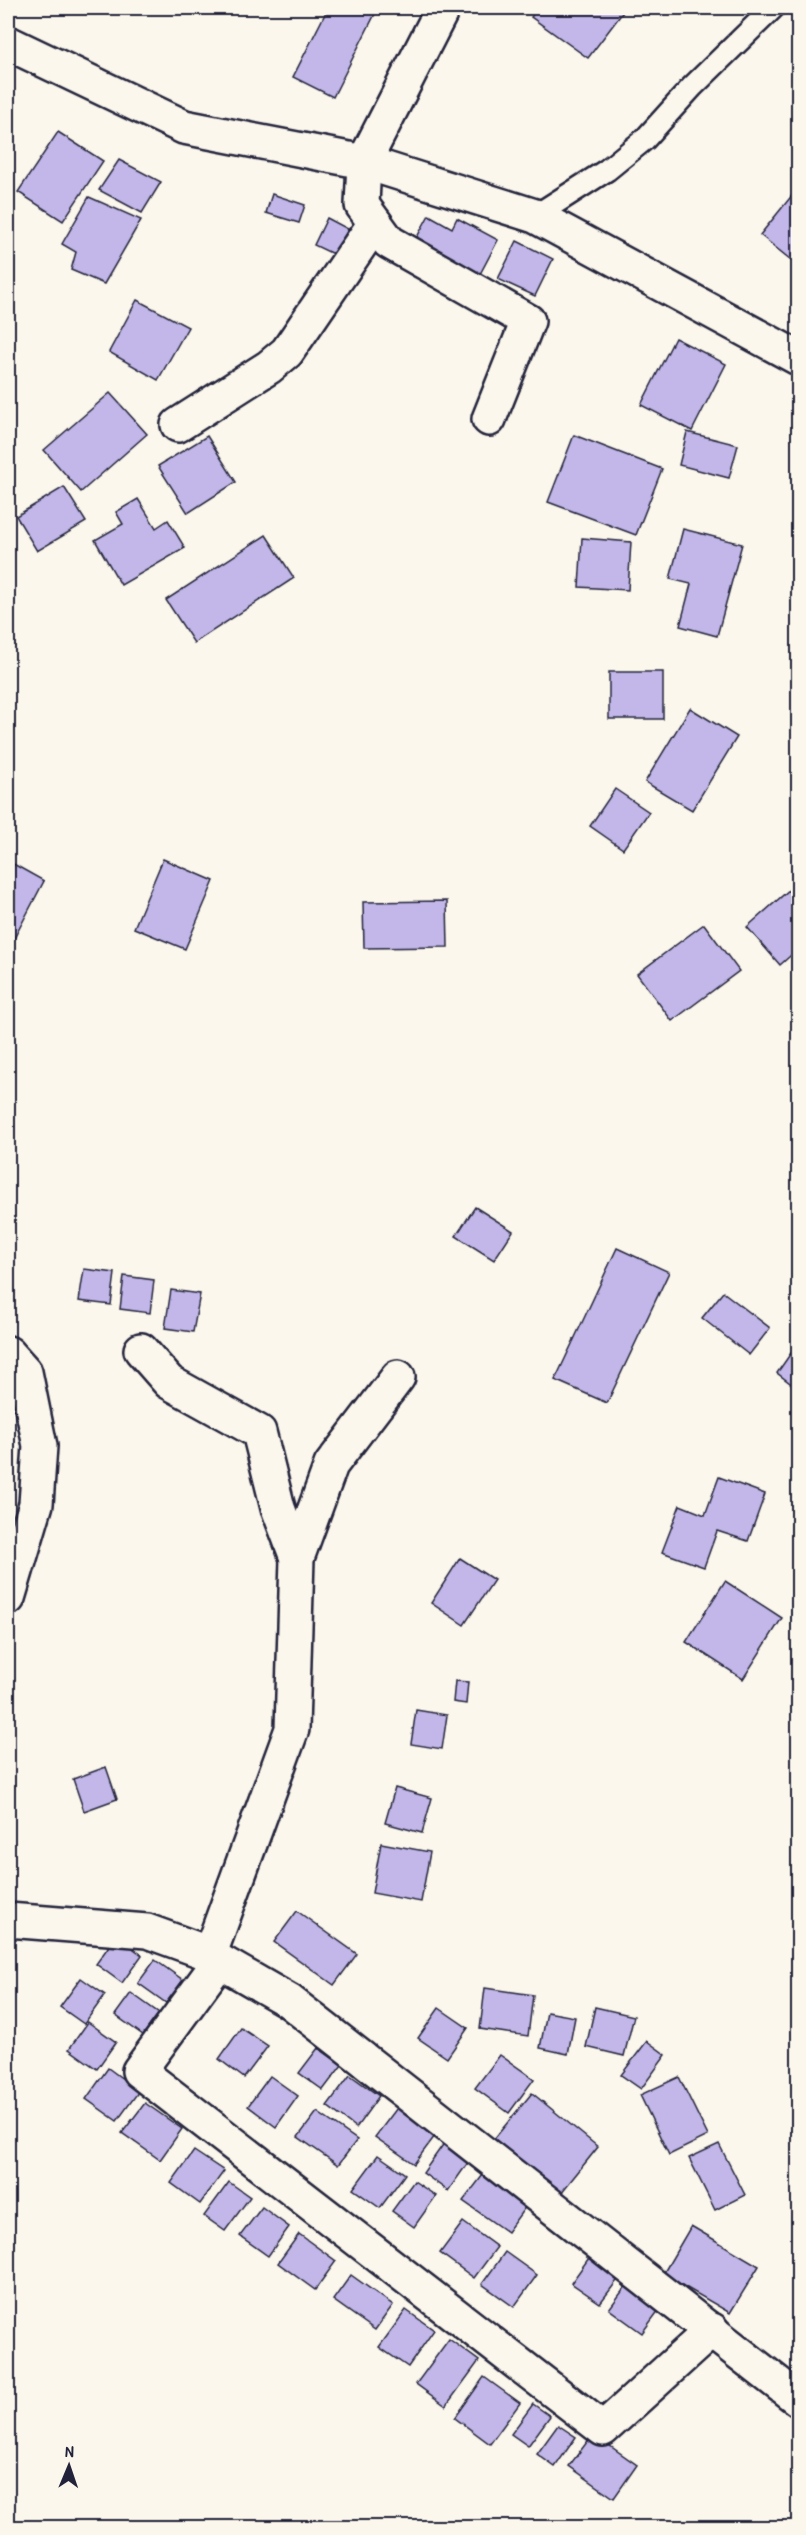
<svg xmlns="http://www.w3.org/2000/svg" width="806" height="2535" viewBox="0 0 806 2535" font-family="'Patrick Hand',sans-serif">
  <rect width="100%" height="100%" fill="#fbf7ec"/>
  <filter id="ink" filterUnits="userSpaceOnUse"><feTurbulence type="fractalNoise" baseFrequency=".0167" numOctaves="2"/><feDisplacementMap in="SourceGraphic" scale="12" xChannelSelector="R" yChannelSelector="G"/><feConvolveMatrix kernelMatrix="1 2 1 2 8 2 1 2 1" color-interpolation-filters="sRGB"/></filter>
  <g filter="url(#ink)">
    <!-- building -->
    <g fill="#c2b7e8" stroke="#22223b" stroke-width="1.5">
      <polygon points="328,8 378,8 333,97 293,77"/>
      <polygon points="538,8 626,8 588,58 531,17"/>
      <polygon points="58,132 103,161 63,221 18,192"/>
      <polygon points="119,160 161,182 142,213 99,190"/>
      <polygon points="798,188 798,261 796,264 760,235"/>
      <polygon points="272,194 305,205 299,223 266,213"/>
      <polygon points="89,197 141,220 104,284 71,270 76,252 62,244"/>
      <polygon points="429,215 452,228 457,218 498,240 480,274 416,239"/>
      <polygon points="327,218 348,229 335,255 314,245"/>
      <polygon points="517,241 553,259 535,296 498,279"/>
      <polygon points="137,300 188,327 158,380 109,352"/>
      <polygon points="675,338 726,364 692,431 641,405"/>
      <polygon points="110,393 147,434 81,492 44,450"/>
      <polygon points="687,432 738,445 729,478 679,465"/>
      <polygon points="574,435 662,469 636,535 548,502"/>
      <polygon points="207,436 236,482 188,513 158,466"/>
      <polygon points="64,487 86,522 37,551 16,516"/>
      <polygon points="138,499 156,528 168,520 185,548 121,585 95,540 123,524 116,512"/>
      <polygon points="683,529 742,544 717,636 680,626 691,584 670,579"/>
      <polygon points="266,535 294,578 194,643 166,600"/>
      <polygon points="582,538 631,542 628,590 579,587"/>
      <rect x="609" y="672" width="54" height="47"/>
      <polygon points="690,708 737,737 692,810 645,782"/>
      <polygon points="615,789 649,812 623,849 590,826"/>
      <polygon points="163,859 214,881 185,949 134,928"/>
      <polygon points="8,861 44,881 8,950"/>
      <polygon points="798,882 798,949 780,965 747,927"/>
      <polygon points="447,901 448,947 364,948 363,902"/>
      <polygon points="704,924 739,971 672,1021 637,974"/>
      <polygon points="475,1207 513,1231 494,1260 456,1236"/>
      <polygon points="617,1248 669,1272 607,1403 555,1380"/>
      <polygon points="84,1269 115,1273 111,1305 79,1301"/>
      <polygon points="124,1276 154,1280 150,1313 120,1309"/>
      <polygon points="171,1290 200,1294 193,1332 165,1328"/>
      <polygon points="723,1292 770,1328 749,1355 702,1318"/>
      <polygon points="798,1343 798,1389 777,1373"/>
      <polygon points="719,1477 765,1494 748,1541 717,1531 704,1567 662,1552 680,1505 705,1515"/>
      <polygon points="460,1558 494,1580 464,1625 431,1603"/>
      <polygon points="725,1581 782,1618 743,1679 686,1642"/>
      <polygon points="455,1681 468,1682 466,1704 453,1702"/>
      <polygon points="416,1710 447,1715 442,1749 411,1744"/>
      <polygon points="106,1767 117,1799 84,1811 73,1779"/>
      <polygon points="395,1788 432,1798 422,1833 385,1823"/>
      <polygon points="381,1843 430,1852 421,1902 372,1893"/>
      <polygon points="297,1911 357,1954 334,1985 274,1942"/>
      <polygon points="116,1936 142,1955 122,1983 96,1964"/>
      <polygon points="155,1960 183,1980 166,2003 138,1983"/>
      <polygon points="81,1978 105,1995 84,2024 60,2007"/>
      <polygon points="485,1988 533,1995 528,2036 480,2029"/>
      <polygon points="131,1993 159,2013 143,2035 115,2015"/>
      <polygon points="595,2007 634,2016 624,2056 586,2047"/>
      <polygon points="439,2008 468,2028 447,2058 418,2038"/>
      <polygon points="547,2012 575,2017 568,2054 540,2048"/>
      <polygon points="88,2022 116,2042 97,2069 69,2049"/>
      <polygon points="241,2028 268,2046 244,2078 219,2059"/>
      <polygon points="647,2041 666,2055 641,2089 621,2075"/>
      <polygon points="318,2048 342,2065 323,2090 299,2073"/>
      <polygon points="500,2055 534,2079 509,2113 475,2088"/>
      <polygon points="108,2068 139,2091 117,2121 86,2099"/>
      <polygon points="350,2075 379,2096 356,2128 327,2106"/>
      <polygon points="270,2076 298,2096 276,2127 248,2106"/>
      <polygon points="679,2077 708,2136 669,2155 640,2095"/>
      <polygon points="532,2093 598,2147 561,2193 494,2139"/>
      <polygon points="403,2100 441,2128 414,2164 375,2137"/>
      <polygon points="145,2103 182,2129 160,2160 122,2133"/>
      <polygon points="317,2112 357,2140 338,2165 298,2137"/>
      <polygon points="447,2139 472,2157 448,2191 423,2173"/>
      <polygon points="719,2144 745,2195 715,2210 689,2158"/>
      <polygon points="194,2151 224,2171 200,2204 171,2183"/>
      <polygon points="378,2155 405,2174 380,2208 353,2189"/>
      <polygon points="486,2171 529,2202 507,2232 463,2201"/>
      <polygon points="414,2181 436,2196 414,2227 392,2211"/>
      <polygon points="229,2182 250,2197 225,2231 204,2216"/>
      <polygon points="262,2207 289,2227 268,2256 240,2236"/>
      <polygon points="463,2222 497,2247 474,2278 440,2253"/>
      <polygon points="691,2226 759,2266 730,2313 663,2274"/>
      <polygon points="299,2234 336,2261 315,2290 278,2263"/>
      <polygon points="505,2252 537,2275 514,2307 482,2284"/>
      <polygon points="591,2255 620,2277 600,2303 571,2283"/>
      <polygon points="351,2275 393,2305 375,2330 333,2300"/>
      <polygon points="632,2278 665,2302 642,2333 609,2309"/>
      <polygon points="406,2310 434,2330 408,2367 379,2347"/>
      <polygon points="449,2339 479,2361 446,2406 416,2384"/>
      <polygon points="484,2377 520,2403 490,2444 455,2418"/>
      <polygon points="533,2404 550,2416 528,2446 511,2434"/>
      <polygon points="558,2425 576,2437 555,2467 537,2454"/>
      <polygon points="593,2434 637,2465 614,2498 569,2466"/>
    </g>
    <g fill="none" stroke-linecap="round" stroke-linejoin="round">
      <defs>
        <polyline id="service" points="535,216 607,170 645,139 692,87 773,8"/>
        <g id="minor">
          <polyline points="443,8 364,162 362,205 389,242 528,321 489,419"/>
          <polyline points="178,425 269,367 287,352 375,223"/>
          <polyline points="141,1350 169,1382 259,1432 278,1508 297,1558"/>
          <polyline points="8,1353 25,1372 40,1446 36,1504 8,1598"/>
          <polyline points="8,1920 147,1931 202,1951 289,2001 798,2399"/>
          <polyline points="209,1956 292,1729 297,1558 331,1465 398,1377"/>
          <polyline points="219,1962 139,2071 603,2429 712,2330"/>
        </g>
        <polyline id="secondary" points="8,43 184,127 364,162 535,216 798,358"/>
      </defs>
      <!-- service casing -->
      <use href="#service" stroke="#22223b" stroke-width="26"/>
      <!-- minor casing -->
      <use href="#minor" stroke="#22223b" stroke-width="38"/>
      <!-- secondary casing -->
      <use href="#secondary" stroke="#22223b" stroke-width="38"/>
      <!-- service -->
      <use href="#service" stroke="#fbf7ec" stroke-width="21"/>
      <!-- minor -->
      <use href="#minor" stroke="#fbf7ec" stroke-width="33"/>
      <!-- secondary -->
      <use href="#secondary" stroke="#fbf7ec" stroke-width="33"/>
    </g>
  </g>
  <!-- margin -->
  <rect width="806" height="2535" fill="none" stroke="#fbf7ec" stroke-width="30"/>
  <rect x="15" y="15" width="776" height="2505" fill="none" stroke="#22223b" stroke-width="2" filter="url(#ink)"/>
  <!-- north arrow -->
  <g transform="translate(69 2466) rotate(2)" stroke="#fbf7ec" stroke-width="4.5" paint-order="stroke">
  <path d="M0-4.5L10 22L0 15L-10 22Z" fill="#22223b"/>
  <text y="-9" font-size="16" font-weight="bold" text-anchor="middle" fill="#22223b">N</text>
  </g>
</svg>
